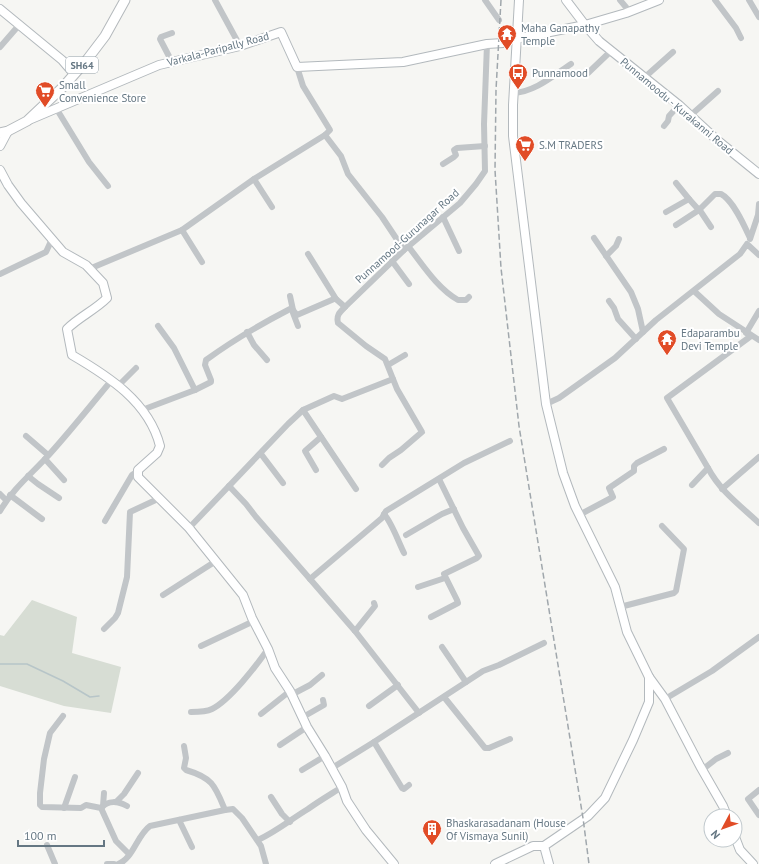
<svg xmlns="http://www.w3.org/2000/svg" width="759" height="864" viewBox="0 0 759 864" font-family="'PT Sans',sans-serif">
  <rect width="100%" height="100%" fill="#f6f6f3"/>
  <!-- grass -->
  <polygon fill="#d7ddd4" points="32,600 77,617 72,653 121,667 111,713 64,706 0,686 0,635 4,636"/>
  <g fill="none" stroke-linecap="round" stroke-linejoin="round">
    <!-- stream -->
    <polyline stroke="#b7c5c8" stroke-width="1.5" points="0,664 27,664 63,681 90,697 99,696"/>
    <defs>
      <g id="secondary">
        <polyline points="519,0 513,105 513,136 546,404 563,473 575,506 615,587 627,632 649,677 649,702 633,740 605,798 588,816 544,846 549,864"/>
        <polyline points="566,0 585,25 599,41 679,105 717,140 759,174"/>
        <polyline points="0,9 62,60 74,74"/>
        <polyline points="29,120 159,65 240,46 281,32 297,67 403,62 487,44 503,43 515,39 585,25 626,13 659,0"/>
        <polyline points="0,146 8,131"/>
        <path d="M0 170 8 185 21 203 63 252 86 265 103 283 107 298C95 310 79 317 67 329L72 355C108 376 149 402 160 446L157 453 138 470V477L189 528 243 595 252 618 268 649 275 668 290 691 307 727 325 756 342 787 347 801 366 830 394 864"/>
        <polyline points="649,677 665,699 700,766 723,806 727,816"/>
        <polyline points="735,837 740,850 753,864"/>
        <polyline points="495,864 533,846 544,846"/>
      </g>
      <polyline id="primary" points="0,133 8,131 27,121 63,87 86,61 105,36 125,0"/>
    </defs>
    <!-- secondary casing -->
    <use href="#secondary" stroke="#b3b9bd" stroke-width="10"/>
    <!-- primary casing -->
    <use href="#primary" stroke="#b4b9bc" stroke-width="11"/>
    <!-- street -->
    <g stroke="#c1c5c8" stroke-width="6">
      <polyline points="215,0 240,46"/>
      <polyline points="485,0 499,20"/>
      <polyline points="620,0 630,12"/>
      <polyline points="715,0 736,28 741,38"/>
      <polyline points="749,0 759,17"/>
      <polyline points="172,33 161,37 160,39 172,62"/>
      <polyline points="0,47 20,24"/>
      <polyline points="297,67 303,86 330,130 325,135 341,156 348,174 382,217 404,250"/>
      <polyline points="588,73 611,51"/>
      <polyline points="645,77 673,52"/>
      <path d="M513 93C535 92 554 75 571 64"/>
      <polyline points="56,108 89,162 108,186"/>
      <polyline points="691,115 718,91"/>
      <polyline points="664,126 668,121 669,116 679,105"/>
      <polyline points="443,164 454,157 456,155 454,150 457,148 485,146"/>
      <polyline points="676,183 689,199"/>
      <polyline points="272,207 254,179 325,135"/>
      <polyline points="699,209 711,227"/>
      <polyline points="666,212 689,199 698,209"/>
      <polyline points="443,217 459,251"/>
      <path d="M676 225 699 210 715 194H721C733 200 744 225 750 238"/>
      <polyline points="594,238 631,292 638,309 643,332"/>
      <polyline points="750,239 758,215 759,204"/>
      <path d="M408 246C423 265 437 288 458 300H466L469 297"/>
      <polyline points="308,254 336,299"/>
      <polyline points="606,256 616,246 619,239"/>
      <polyline points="392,261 409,284"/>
      <polyline points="202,262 182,230 254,179"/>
      <polyline points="89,269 182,230"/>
      <polyline points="0,274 46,252 52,239"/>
      <polyline points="694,291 719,314 759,340"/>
      <polyline points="290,296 293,310"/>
      <polyline points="609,301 614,308 618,319 636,339"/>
      <polyline points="293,313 298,326"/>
      <polyline points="158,326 174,348 195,390"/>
      <polyline points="247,332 254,345 267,360"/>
      <polyline points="746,333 759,311"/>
      <polyline points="388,365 405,355"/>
      <polyline points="118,386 136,368"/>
      <polyline points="546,404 559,398 615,358 656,320 740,254 747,244 759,255"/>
      <path d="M142 410 195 390 211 382V380L205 365 206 360C232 341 261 324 290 309L293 310 297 315 334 299H336L345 307"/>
      <polyline points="303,410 356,489"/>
      <polyline points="26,436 48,455"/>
      <polyline points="261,454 283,483"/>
      <polyline points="45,459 64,480"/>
      <polyline points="382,465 389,458 401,450 422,432 397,389 393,379"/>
      <path d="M708 468C720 491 741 506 759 523"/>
      <polyline points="316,470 305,451 321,437"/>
      <polyline points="28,476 38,484 59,498"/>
      <polyline points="692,485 708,468 667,398 751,336"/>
      <polyline points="229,486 246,504 256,517 310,579 355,631 419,713"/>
      <polyline points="722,489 759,457"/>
      <polyline points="0,494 6,500"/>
      <polyline points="10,495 42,519"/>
      <path d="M0 511C12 490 30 475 46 458 69 433 90 406 111 381"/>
      <path d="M384 514C392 523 398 541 404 553"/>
      <polyline points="579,515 613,497 609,488 634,471 634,466 637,463 664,449"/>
      <polyline points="105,521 132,475 135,473 137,474"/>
      <path d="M189 528 288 424 303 410 334 396 342 399 393 379 385 359 366 346 338 323C336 315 340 312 345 307L404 250 460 203 476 184 485 171 484 124 487 44"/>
      <polyline points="406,535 442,514 454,509"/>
      <polyline points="310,579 375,524 382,518 386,511 464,463 510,441"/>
      <polyline points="418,587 445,578"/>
      <polyline points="163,595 216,561"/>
      <polyline points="620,607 674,593 676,591 684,549 662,526"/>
      <polyline points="431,617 458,603 457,600 444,574 477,558 479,556 463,528 439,479"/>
      <polyline points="104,629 115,618 118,613 127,577 130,512 160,498"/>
      <polyline points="355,631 375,606 374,603"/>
      <polyline points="201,646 254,621"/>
      <polyline points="442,647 466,682"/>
      <polyline points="291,695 310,685 322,675"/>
      <polyline points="444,697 485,748 489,748 510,739"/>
      <polyline points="665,699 712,671 759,637"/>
      <polyline points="369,706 398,685"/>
      <path d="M191 712C198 712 206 712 212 709 230 700 256 666 268 649"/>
      <polyline points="261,714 290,691"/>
      <polyline points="63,716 50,733 44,759 40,793 40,805 42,807 81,808 86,805 101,808 116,841 129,854"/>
      <polyline points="303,717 324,705 323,700"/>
      <polyline points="374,742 402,788 404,789 409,785"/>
      <polyline points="280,745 307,727"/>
      <path d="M184 746 186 758 184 768 186 770C213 778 215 786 225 810L233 809 242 818 261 846 266 864"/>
      <polyline points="332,768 374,742 483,671 499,665 544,643"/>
      <polyline points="302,770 325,756"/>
      <polyline points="702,770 716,759 728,753"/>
      <polyline points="759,790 748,799 759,815"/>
      <polyline points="271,797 282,814 290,822"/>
      <polyline points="116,802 124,794 138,773"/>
      <polyline points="103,806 104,793"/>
      <polyline points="64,808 75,777"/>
      <path d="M101 808C108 800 118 801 127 806"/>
      <polyline points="179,820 192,847"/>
      <path d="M258 840C277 831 290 820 308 809 319 801 331 794 342 787"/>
      <polyline points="47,845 55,864"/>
      <polyline points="107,864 114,864"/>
      <path d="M118 864C133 859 137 835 150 826L225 810"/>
    </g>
    <!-- secondary -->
    <use href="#secondary" stroke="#fff" stroke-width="8"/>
    <!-- primary -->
    <use href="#primary" stroke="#fff" stroke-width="9"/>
    <!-- rail -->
    <polyline stroke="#a0a7ac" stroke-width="1.5" stroke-dasharray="6 3" stroke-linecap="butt" points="501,0 496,90 495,170 501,268 519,426 583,818 589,864"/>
  </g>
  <!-- icons -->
  <defs>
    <symbol id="temple-pin" viewBox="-11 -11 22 30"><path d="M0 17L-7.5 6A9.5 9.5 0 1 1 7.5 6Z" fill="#e14c27" stroke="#fff"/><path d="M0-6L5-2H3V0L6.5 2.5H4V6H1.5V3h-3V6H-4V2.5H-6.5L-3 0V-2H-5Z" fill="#fff"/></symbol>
    <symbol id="bus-pin" viewBox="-11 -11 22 30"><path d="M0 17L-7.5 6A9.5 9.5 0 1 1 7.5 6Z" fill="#e14c27" stroke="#fff"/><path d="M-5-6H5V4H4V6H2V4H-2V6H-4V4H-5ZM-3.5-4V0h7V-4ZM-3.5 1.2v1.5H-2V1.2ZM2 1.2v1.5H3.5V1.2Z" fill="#fff"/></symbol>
    <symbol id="supermarket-pin" viewBox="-11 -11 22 30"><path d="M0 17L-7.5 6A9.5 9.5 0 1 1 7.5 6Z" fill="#e14c27" stroke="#fff"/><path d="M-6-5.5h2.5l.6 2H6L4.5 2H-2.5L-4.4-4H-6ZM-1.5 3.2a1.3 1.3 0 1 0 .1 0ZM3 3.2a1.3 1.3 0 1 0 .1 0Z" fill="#fff"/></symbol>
    <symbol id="building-pin" viewBox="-11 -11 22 30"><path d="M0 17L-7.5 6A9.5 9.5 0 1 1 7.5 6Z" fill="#e14c27" stroke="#fff"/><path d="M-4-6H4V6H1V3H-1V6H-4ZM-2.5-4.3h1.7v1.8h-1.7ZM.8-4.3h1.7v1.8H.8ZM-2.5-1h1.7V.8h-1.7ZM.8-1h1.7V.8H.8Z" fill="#fff"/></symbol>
  </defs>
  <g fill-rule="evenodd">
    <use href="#temple-pin" x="496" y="23" width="22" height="30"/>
    <use href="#bus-pin" x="507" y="62" width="22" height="30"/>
    <use href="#supermarket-pin" x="34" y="80" width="22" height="30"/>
    <use href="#supermarket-pin" x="514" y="134" width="22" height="30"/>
    <use href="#temple-pin" x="656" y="328" width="22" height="30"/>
    <use href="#building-pin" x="421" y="818" width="22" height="30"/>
  </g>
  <g text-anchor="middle" stroke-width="4" stroke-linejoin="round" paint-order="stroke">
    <!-- shield labels -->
    <rect fill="#fff" stroke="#93a0a8" stroke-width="1" x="66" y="57" width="32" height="16" rx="3"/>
    <g font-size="10" font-weight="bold" fill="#657783">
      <text x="82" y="69">SH64</text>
    </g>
    <!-- poi labels -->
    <g font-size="11" fill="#657783" stroke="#fff" text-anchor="start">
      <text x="521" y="32">Maha Ganapathy<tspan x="521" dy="13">Temple</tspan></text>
      <text x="532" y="77">Punnamood</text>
      <text x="59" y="89">Small<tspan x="59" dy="13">Convenience Store</tspan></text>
      <text x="539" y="149">S.M TRADERS</text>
      <text x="681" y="337">Edaparambu<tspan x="681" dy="13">Devi Temple</tspan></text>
      <text x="446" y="827">Bhaskarasadanam (House<tspan x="446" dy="13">Of Vismaya Sunil)</tspan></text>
    </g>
    <!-- street labels -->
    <g font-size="11" fill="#657783" stroke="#fff">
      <text transform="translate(218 49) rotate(-15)" y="4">Varkala-Paripally Road</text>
      <text transform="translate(677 106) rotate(40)" y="4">Punnamoodu - Kurakanni Road</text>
      <text transform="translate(407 236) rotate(-42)" y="4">Punnamood-Gurunagar Road</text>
    </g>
  </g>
  <!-- north arrow -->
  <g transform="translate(723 828) rotate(229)"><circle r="19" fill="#ffffff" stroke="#c1c9cd"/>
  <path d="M0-3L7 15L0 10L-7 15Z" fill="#e14c27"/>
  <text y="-6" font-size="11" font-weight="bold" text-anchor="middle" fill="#657783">N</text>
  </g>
  <!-- scale -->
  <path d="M18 840v6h86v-6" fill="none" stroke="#657783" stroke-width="2"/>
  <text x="24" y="840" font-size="12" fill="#657783" stroke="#ffffff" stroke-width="3" paint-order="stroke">100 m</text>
</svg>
